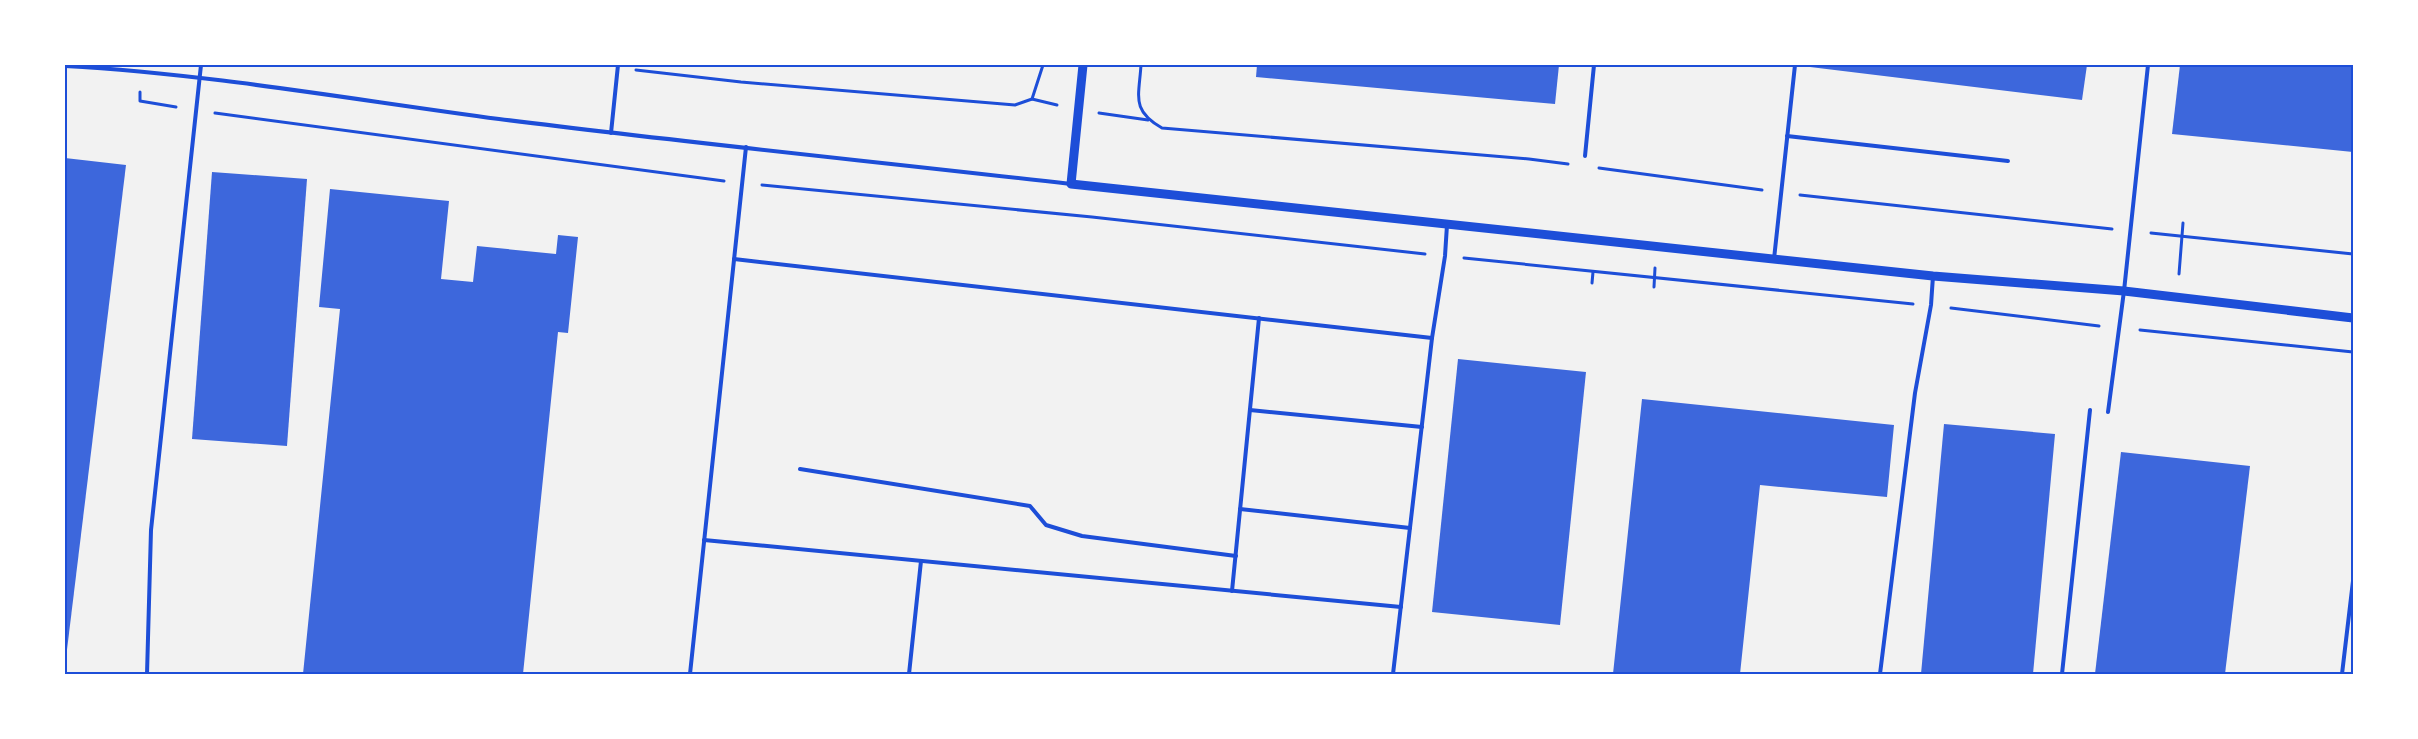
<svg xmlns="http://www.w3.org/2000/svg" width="2418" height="739" viewBox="0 0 2418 739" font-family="Jost,sans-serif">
  <rect width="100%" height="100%" fill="#f2f2f2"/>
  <!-- building -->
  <g fill="#3d67dc">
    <polygon points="1257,65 1559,65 1555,104 1256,77"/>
    <polygon points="1810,65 2087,65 2082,100 1810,67"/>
    <polygon points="2180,65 2353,65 2353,152 2172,134"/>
    <polygon points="65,158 126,165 66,658 65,658"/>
    <polygon points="212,172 307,179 287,446 192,439"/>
    <polygon points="330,189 449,201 441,279 473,282 477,246 556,254 558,235 578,237 568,333 558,332 523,674 303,674 340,309 319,307"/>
    <polygon points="1458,359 1586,372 1560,625 1432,612"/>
    <polygon points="1642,399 1894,425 1887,497 1760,485 1740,674 1613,674"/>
    <polygon points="1944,424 2055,434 2033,674 1921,674"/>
    <polygon points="2121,452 2250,466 2225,674 2095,674"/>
  </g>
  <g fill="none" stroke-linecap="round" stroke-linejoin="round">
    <!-- path -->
    <g stroke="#1d4ed8" stroke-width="3">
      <path d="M1141 65C1139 97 1131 110 1162 128L1529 159 1568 164"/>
      <polyline points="636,70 741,82 1015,105 1032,99 1043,65"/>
      <polyline points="140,92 140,101 176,107"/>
      <polyline points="1032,99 1057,105"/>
      <polyline points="215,113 724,181"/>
      <polyline points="1099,113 1148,120"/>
      <polyline points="1599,168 1762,190"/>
      <polyline points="762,185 1092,217 1425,254"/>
      <polyline points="1800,195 2112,229"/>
      <polyline points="2151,233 2353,254"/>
      <polyline points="1464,258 1913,304"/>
      <polyline points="2179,274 2183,223"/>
      <polyline points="1592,283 1593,272"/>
      <polyline points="1654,287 1655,268"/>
      <polyline points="1951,308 2099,326"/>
      <polyline points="2140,330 2353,352"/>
    </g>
    <!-- service -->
    <g stroke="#1d4ed8" stroke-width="4">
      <path d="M65 66C210 74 355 100 499 119 689 143 880 162 1071 184"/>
      <polyline points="611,133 618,65"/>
      <polyline points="1787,136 2008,161"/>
      <polyline points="1585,156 1594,65"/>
      <polyline points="734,259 1432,338"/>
      <polyline points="1774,259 1795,65"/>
      <polyline points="1250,410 1422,427"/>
      <polyline points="2108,412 2124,291 2148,65"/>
      <polyline points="800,469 1030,506 1046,525 1082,536 1236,556"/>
      <polyline points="1240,509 1410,528"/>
      <polyline points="704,540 1401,607"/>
      <polyline points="1232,591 1259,318"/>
      <polyline points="147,674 151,530 201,65"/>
      <polyline points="690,674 746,147"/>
      <polyline points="909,674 921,561"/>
      <polyline points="1393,674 1432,338 1445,256 1447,225"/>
      <polyline points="1880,674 1915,393 1931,305 1933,276"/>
      <polyline points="2062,674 2090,410"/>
      <polyline points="2342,674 2353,581"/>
    </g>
    <!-- tertiary -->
    <polyline stroke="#1d4ed8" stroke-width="9" points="1083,65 1071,184 1933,276 2124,291 2353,318"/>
  </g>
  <!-- border -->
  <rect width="2418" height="739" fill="none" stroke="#ffffff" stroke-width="132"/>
  <rect x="66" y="66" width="2286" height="607" fill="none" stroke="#1d4ed8" stroke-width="2"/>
</svg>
